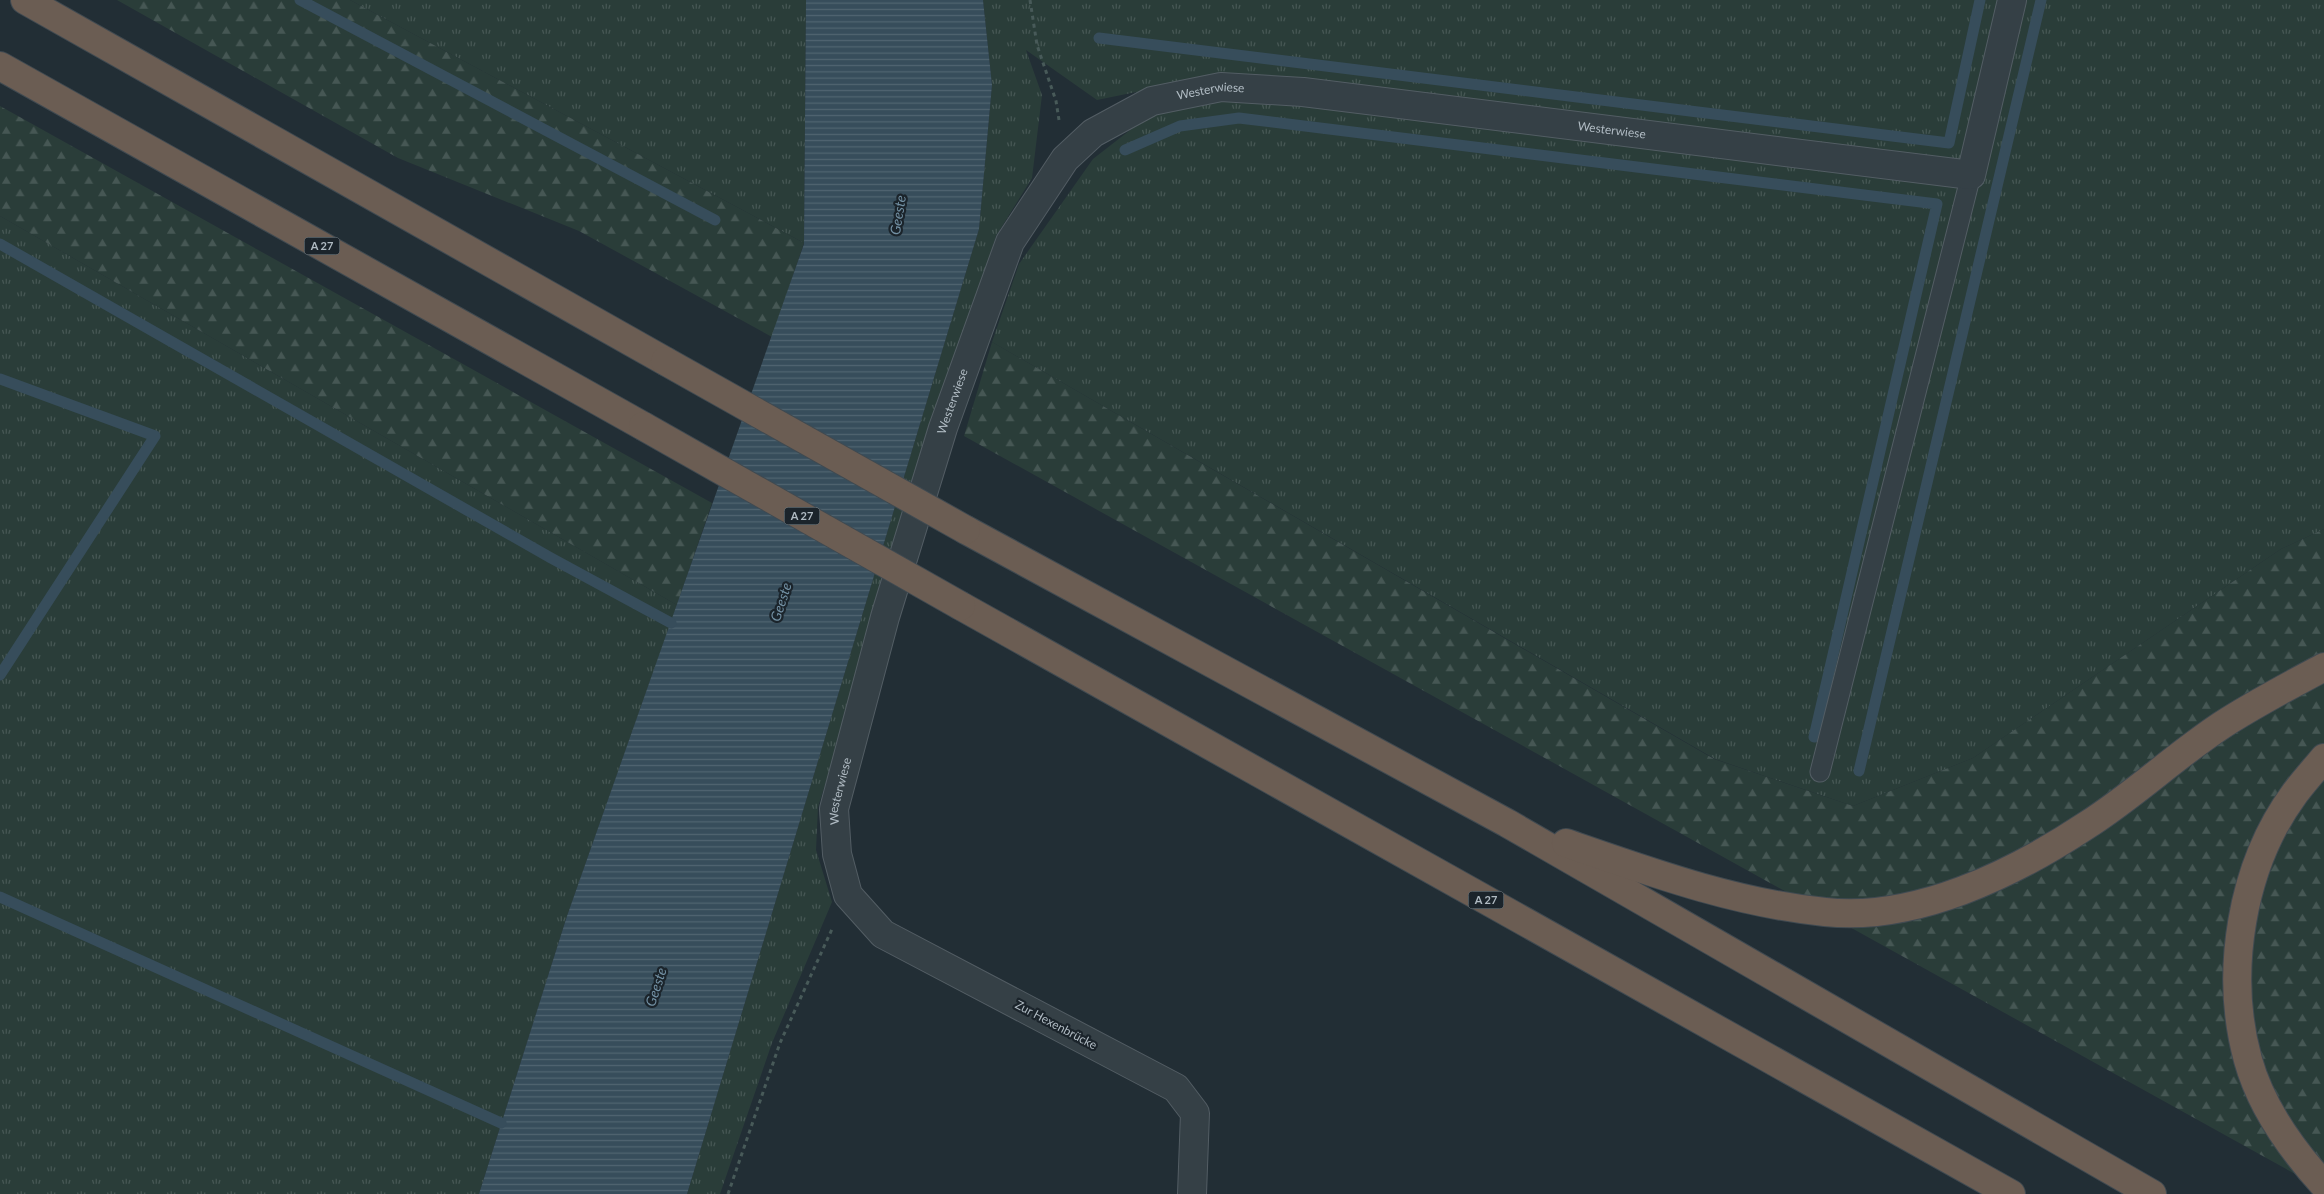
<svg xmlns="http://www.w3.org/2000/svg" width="2324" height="1194" viewBox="0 0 2324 1194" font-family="Lato,sans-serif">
  <defs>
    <pattern id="grass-tufts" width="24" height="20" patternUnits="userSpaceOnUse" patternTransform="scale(1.25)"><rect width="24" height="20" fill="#2a3d39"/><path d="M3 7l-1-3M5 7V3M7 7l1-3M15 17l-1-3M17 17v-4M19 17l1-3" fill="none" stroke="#465754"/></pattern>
    <pattern id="forest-firs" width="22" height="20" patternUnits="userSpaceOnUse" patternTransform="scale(1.25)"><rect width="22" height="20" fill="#2a3d39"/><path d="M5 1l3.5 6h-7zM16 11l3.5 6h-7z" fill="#465754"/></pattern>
    <pattern id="water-rules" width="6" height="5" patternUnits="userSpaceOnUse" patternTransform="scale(1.25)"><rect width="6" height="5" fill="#374d5b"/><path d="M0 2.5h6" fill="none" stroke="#516571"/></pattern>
  </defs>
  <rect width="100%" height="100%" fill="#222e35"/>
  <!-- grass -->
  <g fill="url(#grass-tufts)">
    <polygon points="350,0 806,0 804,243"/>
    <polygon points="983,0 2324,0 2324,529 2281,549 1973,758 1853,806 1715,759 992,342 1019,264 1093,159 1134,127 1136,92 1097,100 1026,50 1042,95 1032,178 996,236 818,807 816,850 832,902 772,1043 720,1194 687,1194 979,229 992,85"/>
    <polygon points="0,216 677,605 567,916 479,1194 0,1194"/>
  </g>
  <!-- forest -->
  <g fill="url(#forest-firs)">
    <polygon points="117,0 350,0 804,243 772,337 579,231 398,158"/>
    <polygon points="0,106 712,503 677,605 0,216"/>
    <polygon points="992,342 1714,759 1853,806 1973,758 2281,549 2324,529 2324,1190 964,436"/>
  </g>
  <!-- water -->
  <polygon fill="url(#water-rules)" points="806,0 983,0 992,85 979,229 687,1194 479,1194 567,916 804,244"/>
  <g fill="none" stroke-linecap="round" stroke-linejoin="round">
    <!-- stream -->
    <g stroke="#374d5b" stroke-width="11">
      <polyline points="300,0 715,220"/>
      <polyline points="1099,38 1949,143 1980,0"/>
      <polyline points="1125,150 1180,126 1239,118 1937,204 1814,737"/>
      <polyline points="0,244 551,558 671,623"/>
      <polyline points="0,379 155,436 0,675"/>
      <polyline points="1859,771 2041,0"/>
      <polyline points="0,897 501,1123"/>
    </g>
    <defs>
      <polyline id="service" points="1820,772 1971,175"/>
      <g id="minor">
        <path id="s1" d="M1192 1194 1195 1113 1176 1088 883 934 848 895 837 854 834 809 885 617 943 428 1010 242 1065 159 1093 133 1152 101 1221 87 1303 92 1971 175 2012 0"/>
      </g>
      <g id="motorway">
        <polyline points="25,0 665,361"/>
        <polyline points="0,66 643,426"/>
        <polyline points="966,530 1507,823 2152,1194"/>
        <polyline points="961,606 2011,1194"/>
        <path d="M2324 758C2314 770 2304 781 2295 793 2241 866 2224 973 2248 1060 2261 1107 2292 1150 2324 1185"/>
        <path d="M1566 843C1650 872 1735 903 1825 912 1915 922 2013 874 2087 825 2134 795 2175 756 2222 725 2254 704 2289 686 2324 667"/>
      </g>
    </defs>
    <!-- service casing -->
    <use href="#service" stroke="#535d64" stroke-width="21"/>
    <!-- minor casing -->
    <use href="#minor" stroke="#535d64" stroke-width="30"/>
    <!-- motorway casing -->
    <use href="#motorway" stroke="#404a51" stroke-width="30"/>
    <!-- path -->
    <g stroke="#485a59" stroke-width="3" stroke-dasharray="4 4" stroke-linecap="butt">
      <polyline points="1030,0 1037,45 1056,101 1059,120"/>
      <polyline points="728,1194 780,1043 833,927"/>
    </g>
    <!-- service -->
    <use href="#service" stroke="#354046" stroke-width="19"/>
    <!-- minor -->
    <use href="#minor" stroke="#354046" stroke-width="28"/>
    <!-- motorway -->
    <use href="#motorway" stroke="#6b5d53" stroke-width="28"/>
    <defs>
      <g id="motorway-bridge">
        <polyline points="665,361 966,530"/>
        <polyline points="643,426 961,606"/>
      </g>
    </defs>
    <!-- motorway-bridge casing -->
    <use href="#motorway-bridge" stroke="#404a51" stroke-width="30" stroke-linecap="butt"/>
    <!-- motorway-bridge -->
    <use href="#motorway-bridge" stroke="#6b5d53" stroke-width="28"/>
  </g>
  <g text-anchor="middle" stroke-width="4.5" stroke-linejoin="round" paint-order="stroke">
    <!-- shield labels -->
    <g fill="#1b242b" stroke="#838e95" stroke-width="1">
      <rect x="304.5" y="237.5" width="35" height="17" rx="4"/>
      <rect x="784.5" y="507.5" width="35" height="17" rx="4"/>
      <rect x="1468.5" y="891.5" width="35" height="17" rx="4"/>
    </g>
    <g font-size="11" font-weight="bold" fill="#b0bbc3">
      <text x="322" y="250">A 27</text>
      <text x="802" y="520">A 27</text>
      <text x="1486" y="904">A 27</text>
    </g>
    <!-- street labels -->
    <g font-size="12" fill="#b0bbc3" stroke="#1b242b">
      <text dy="4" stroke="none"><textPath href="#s1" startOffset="1442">Westerwiese</textPath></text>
      <text dy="4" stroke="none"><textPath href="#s1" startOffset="1846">Westerwiese</textPath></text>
      <text dy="4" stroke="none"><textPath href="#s1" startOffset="1008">Westerwiese</textPath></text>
      <text dy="4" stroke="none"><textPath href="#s1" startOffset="602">Westerwiese</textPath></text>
      <text transform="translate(1056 1025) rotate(28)" y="4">Zur Hexenbrücke</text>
    </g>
    <!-- water labels -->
    <g font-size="14" font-style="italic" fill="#7391a4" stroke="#1b242b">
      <text transform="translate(898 215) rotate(-81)" y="5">Geeste</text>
      <text transform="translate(781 602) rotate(-72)" y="5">Geeste</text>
      <text transform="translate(656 987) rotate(-72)" y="5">Geeste</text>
    </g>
  </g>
</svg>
